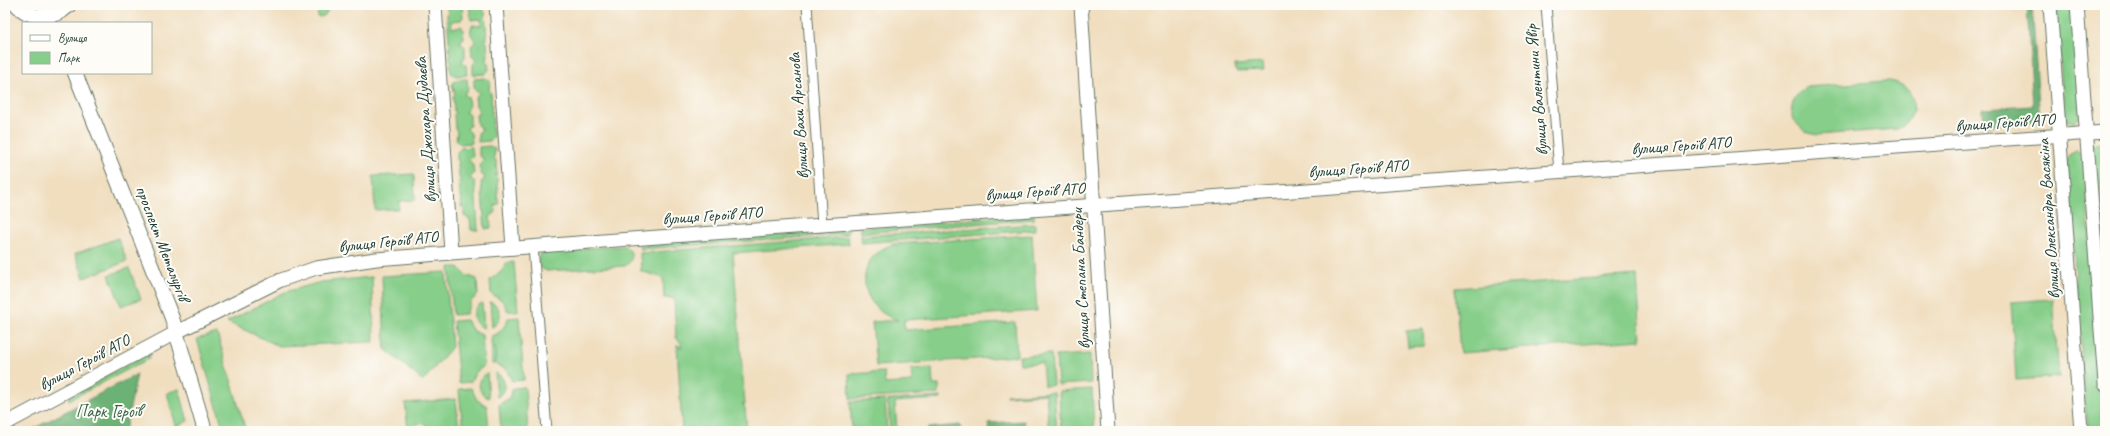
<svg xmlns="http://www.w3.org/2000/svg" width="2110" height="436" viewBox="0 0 2110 436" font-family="Caveat,sans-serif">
  <rect width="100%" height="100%" fill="#fdfcf7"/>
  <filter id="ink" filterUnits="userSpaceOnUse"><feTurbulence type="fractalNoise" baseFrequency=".025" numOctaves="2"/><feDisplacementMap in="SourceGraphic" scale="8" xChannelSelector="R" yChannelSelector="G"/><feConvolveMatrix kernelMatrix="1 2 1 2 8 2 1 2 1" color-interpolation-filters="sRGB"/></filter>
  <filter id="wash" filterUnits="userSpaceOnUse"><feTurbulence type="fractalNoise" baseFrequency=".012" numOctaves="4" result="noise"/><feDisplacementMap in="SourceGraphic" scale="16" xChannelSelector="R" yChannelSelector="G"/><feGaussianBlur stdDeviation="0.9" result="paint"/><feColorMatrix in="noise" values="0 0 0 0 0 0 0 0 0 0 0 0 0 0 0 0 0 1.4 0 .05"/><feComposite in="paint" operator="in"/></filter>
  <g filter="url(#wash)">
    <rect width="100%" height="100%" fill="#f0debf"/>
    <!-- green -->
    <g fill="#86ce89" stroke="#52865e">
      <polygon points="329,5 329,9 324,16 318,17 317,6"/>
      <polygon points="446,5 462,5 463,17 461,20 451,21 452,28 461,26 463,28 464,38 460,42 465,47 465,57 462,61 466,65 467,75 456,76 451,73 450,64 452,62 450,60 449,45 451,44 449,42 447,15 448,13"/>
      <path d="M469 5H484L483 10 485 12 487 39 485 40 487 42 488 57 487 59 489 70 485 74 473 75V64L476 61 472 56 471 46 475 42C473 34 468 36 472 25L481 26V19L471 20Z"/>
      <polygon points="2056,5 2073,5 2081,116 2075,122 2067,121 2064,114"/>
      <polygon points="1263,63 1264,71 1236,72 1235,65"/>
      <polygon points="485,78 490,81 489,91 491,93 492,107 491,109 492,111 493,125 492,127 494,137 490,141 478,142 478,133 482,129 477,125 476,115 480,111 476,106 475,97 479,93 474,88 474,79"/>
      <polygon points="467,79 468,89 464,94 468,97 469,107 465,112 470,115 470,125 467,129 471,133 472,143 461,144 456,141 457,131 455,129 454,114 456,113 454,111 453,96 455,94 452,84 456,80"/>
      <path d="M1885 81C1915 80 1925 116 1897 129L1817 135 1805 132 1793 120C1789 106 1794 94 1807 87Z"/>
      <polygon points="2105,144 2105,311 2092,145"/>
      <polygon points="490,146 495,149 494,159 496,160 497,174 495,176 497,178 498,192 497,194 499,204 495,205 496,212 490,217 491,228 485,229 481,182 485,178 481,174 480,164 484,159 479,156 479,147"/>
      <polygon points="472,147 473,156 469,160 473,165 474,174 470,178 475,182 478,230 471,230 470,219 464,216 464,207 461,207 462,197 460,196 459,181 461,179 459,178 458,164 459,162 457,160 457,152 461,148"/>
      <polygon points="2076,151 2083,155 2084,159 2104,431 2087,431 2067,159 2069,155"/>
      <polygon points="414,174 415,200 399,201 399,209 375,210 373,176"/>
      <polygon points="1034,214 1034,219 861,233 861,228"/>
      <polygon points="1035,224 1035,230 862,243 861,236"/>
      <polygon points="848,229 848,234 640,249 639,245"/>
      <path d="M1032 235 1037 311 904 320 905 330 1015 322 1017 356 876 366 872 322 898 320C857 309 852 256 894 244Z"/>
      <polygon points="848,237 849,244 733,253 745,405 742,403 745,408 747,431 682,431 677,344 681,348 681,343 676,338 674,298 664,298 663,278 641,271 640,253"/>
      <polygon points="118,238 127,261 84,278 75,254"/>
      <path d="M625 246C634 252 634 262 624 266L547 271C538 268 536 262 540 254L548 250Z"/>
      <polygon points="514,262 518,311 508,311 503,301 491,294 490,280 502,271 506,263"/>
      <polygon points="449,267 458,267 466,275 477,279 478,295 471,301 466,314 453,315"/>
      <polygon points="129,268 141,299 121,306 109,275"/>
      <polygon points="446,272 452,347 423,381 385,349 382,276"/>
      <polygon points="1637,275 1641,340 1460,353 1455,288"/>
      <polygon points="372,277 374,342 279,346 227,322 285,292 321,282"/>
      <polygon points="2053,299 2059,377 2016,380 2011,302"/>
      <path d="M490 302C502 306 504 321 492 327Z"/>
      <path d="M482 303 484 328C471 324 470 309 482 303Z"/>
      <path d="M519 317 524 380 512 381 506 369 496 365 495 346V364H492L491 336C500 334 505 327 508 318Z"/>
      <polygon points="466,320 473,331 482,335 484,366 475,373 471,382 459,383 453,321"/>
      <polygon points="1423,329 1424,346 1408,347 1406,331"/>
      <polygon points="217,333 246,431 224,431 197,339"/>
      <polygon points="148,353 150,358 69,400 68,396"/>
      <polygon points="1051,354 1053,385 1044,386 1042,363 1020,364 1019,356"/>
      <polygon points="1090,354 1091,383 1058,385 1056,356"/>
      <polygon points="932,368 933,385 939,385 939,394 850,399 849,374 884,372 885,384 912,382 911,369"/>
      <path d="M487 373 489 398C477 393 476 380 487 373Z"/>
      <path d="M495 373C507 377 507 391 497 397Z"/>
      <polygon points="525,387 528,431 501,431 499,405 509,398 513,388"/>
      <polygon points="471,388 477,400 487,406 489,431 463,431 459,389"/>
      <polygon points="179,389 188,421 176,426 167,393"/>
      <polygon points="1092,389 1094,431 1061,431 1059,391"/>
      <polygon points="1054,392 1057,431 1049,431 1046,394 1006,396 1006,395"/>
      <polygon points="941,397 941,399 895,402 897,431 890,431 888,400"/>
      <path d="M456 399 459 431H434C427 422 416 421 408 429L405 403Z"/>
      <polygon points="885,400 887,431 852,431 850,402"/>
    </g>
    <!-- forest -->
    <g fill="#6cb175" stroke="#467754">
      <polygon points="2027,5 2032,5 2040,122 1984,126 1983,109 2033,106"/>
      <polygon points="137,374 125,431 29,431"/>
      <polygon points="1024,421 1024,431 989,431 988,423"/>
      <polygon points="960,425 961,431 927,431 927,428"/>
    </g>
  </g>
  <g filter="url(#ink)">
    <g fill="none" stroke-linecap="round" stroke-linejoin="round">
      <defs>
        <g id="street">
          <polyline points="807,5 822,225"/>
          <polyline points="1546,5 1559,172"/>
          <polyline points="533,246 547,431"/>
        </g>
        <g id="secondary">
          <polyline points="435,5 451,252"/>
          <polyline points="496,5 513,248"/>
          <polyline points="1081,5 1108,431"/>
          <polyline points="2050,5 2081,431"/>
          <polyline points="2077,5 2105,384"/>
          <polyline points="5,424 177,332 281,280 316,268 376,259 603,241 2105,132"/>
        </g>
        <g id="primary">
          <path d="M17 5C31 20 54 20 69 5"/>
          <polyline points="75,73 172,318 205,431"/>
        </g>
      </defs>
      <!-- street casing -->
      <use href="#street" stroke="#687565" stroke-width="11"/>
      <!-- secondary casing -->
      <use href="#secondary" stroke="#687565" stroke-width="15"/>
      <!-- primary casing -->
      <use href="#primary" stroke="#687565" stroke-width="16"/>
      <!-- street -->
      <use href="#street" stroke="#fff" stroke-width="9"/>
      <!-- secondary -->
      <use href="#secondary" stroke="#fff" stroke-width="13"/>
      <!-- primary -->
      <use href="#primary" stroke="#fff" stroke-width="14"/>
    </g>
  </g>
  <g text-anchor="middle" stroke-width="4" stroke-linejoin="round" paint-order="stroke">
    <!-- street labels -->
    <g font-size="17" fill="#1f3d34" stroke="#fdfcf7">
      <text transform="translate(1536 90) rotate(-95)" y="6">вулиця Валентини Явір</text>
      <text transform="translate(798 116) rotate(-94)" y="6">вулиця Вахи Арсанова</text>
      <text transform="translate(2005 122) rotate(-4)" y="6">вулиця Героїв АТО</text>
      <text transform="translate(425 130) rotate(-94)" y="6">вулиця Джохара Дудаєва</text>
      <text transform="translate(1681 145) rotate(-4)" y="6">вулиця Героїв АТО</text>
      <text transform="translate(1358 168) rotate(-4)" y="6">вулиця Героїв АТО</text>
      <text transform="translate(1035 191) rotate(-4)" y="6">вулиця Героїв АТО</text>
      <text transform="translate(712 215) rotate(-4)" y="6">вулиця Героїв АТО</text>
      <text transform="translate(2048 219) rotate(-94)" y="6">вулиця Олександра Васякіна</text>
      <text transform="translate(388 241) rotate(-6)" y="6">вулиця Героїв АТО</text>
      <text transform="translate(163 243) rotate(69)" y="6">проспект Металургів</text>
      <text transform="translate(1080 279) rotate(-93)" y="6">вулиця Степана Бандери</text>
      <text transform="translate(84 362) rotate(-28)" y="6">вулиця Героїв АТО</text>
    </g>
    <!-- park labels -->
    <g font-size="17" fill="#396149" stroke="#fdfcf7">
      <text x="109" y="417">Парк Героїв</text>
    </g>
  </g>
  <!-- margin -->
  <rect width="2110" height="436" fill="none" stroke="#fdfcf7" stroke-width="20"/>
  <!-- legend -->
  <rect x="22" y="22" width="130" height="52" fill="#fdfcf7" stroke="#a4b0a9"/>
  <rect x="30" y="35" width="20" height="6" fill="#ffffff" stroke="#a4b0a9"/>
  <text x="58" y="42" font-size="12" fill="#1f3d34">Вулиця</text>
  <rect x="30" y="52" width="20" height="12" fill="#86ce89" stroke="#a4b0a9"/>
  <text x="58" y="62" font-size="12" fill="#1f3d34">Парк</text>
</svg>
